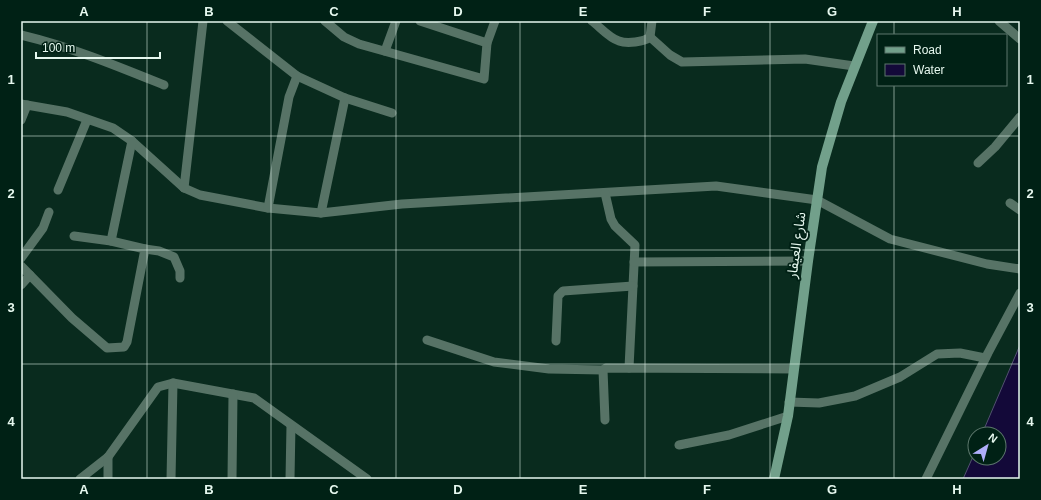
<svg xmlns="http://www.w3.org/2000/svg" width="1041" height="500" viewBox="0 0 1041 500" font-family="Helvetica,'Noto Sans Arabic',sans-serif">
  <rect width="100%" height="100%" fill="#092b1e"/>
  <!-- water -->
  <polygon fill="#130939" stroke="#525170" points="1020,345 1020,479 963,479 975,452 975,458 999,458 999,434 982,434"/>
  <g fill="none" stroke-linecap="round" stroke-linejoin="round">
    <!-- minor -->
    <g stroke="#577366" stroke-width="9">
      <polyline points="227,21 297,76 345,98 392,113"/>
      <polyline points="325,21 344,37 359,44 484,79 487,43 495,21"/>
      <polyline points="420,21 487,43"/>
      <path d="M592 21C600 27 609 38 619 41 627 44 644 42 650 37L652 21"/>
      <polyline points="999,21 1020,39"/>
      <path d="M21 35C71 47 117 66 164 85"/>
      <polyline points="650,37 670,55 682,62 805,59 854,66"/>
      <polyline points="385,51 396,21"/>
      <polyline points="21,104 67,112 113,128 132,141 184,188 200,195 268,208 321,213 402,204 716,186 817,200 890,239 987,264 1020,269"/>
      <polyline points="21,120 27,105"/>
      <polyline points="978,163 995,147 1020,117"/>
      <polyline points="184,188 203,21"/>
      <polyline points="58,190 87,120"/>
      <polyline points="605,193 611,219 615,226 635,245 629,368"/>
      <polyline points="1010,203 1020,210"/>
      <polyline points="268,208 289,97 297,76"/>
      <polyline points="321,213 345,98"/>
      <polyline points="111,241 132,141"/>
      <polyline points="145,249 159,251 174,257 180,271 180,278"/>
      <polyline points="21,258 43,228 49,212"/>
      <polyline points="634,262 808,261"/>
      <polyline points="21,266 72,318 107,348 124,347 127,342 145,249 111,241 74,236"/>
      <polyline points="21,285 30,275"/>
      <polyline points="427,340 494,362 549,369 603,370"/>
      <polyline points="556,341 558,296 563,291 633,286"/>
      <polyline points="789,402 819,403 855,396 900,377 937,354 960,353 985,358"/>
      <polyline points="605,420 603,370 606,368 794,369"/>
      <polyline points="679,445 729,435 788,416"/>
      <polyline points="80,479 108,457 158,387 173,383 254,398 367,479"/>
      <polyline points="108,479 108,457"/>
      <polyline points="171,479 173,383"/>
      <polyline points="232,479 233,394"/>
      <polyline points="290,479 291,425"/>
      <polyline points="926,479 988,353 1020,293"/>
    </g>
    <!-- secondary -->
    <polyline stroke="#72a08b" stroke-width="10" points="774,479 788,416 808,261 822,167 841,102 873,21"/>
  </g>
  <!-- grid -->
  <path fill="none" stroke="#e6f8ef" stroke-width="1" stroke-opacity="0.55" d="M147 21V479M271 21V479M396 21V479M520 21V479M645 21V479M770 21V479M894 21V35M894 85V479M21 136H1020M21 250H1020M21 364H1020"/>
  <g text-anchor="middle" stroke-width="4" stroke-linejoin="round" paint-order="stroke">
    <!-- street labels -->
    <g font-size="14" fill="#e6f8ef" stroke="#002115">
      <text transform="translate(796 245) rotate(-82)" y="5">شارع العيفار</text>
    </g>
  </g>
  <!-- border -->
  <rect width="1041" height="500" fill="none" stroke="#002115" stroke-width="44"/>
  <!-- legend -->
  <rect x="877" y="34" width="130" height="52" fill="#002115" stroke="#5c776c"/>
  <rect x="885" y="47" width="20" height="6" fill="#72a08b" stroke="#5c776c"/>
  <text x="913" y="54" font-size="12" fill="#e6f8ef">Road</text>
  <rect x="885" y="64" width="20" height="12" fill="#130939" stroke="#5c776c"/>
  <text x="913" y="74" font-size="12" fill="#e6f8ef">Water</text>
  <!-- north arrow -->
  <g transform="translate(987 446) rotate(37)"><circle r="19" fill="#002115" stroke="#5c776c"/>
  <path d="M0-3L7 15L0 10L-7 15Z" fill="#afaefa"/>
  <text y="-6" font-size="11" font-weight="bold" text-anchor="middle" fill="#e6f8ef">N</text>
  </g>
  <!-- scale -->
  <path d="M36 52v6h124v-6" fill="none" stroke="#e6f8ef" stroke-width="2"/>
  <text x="42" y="52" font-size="12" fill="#e6f8ef" stroke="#002115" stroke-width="3" paint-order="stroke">100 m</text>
  <rect x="22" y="22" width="997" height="456" fill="none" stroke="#e6f8ef" stroke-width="1.5"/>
  <g font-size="13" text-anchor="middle" font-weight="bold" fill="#e6f8ef">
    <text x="84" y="16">A</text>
    <text x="209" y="16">B</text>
    <text x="334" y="16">C</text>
    <text x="458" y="16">D</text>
    <text x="583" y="16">E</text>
    <text x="707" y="16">F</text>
    <text x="832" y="16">G</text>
    <text x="957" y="16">H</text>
    <text x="11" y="84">1</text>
    <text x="1030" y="84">1</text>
    <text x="11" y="198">2</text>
    <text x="1030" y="198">2</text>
    <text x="11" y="312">3</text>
    <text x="1030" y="312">3</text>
    <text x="11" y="426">4</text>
    <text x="1030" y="426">4</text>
    <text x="84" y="494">A</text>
    <text x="209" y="494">B</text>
    <text x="334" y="494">C</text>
    <text x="458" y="494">D</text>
    <text x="583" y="494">E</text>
    <text x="707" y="494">F</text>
    <text x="832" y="494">G</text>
    <text x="957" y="494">H</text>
  </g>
</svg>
